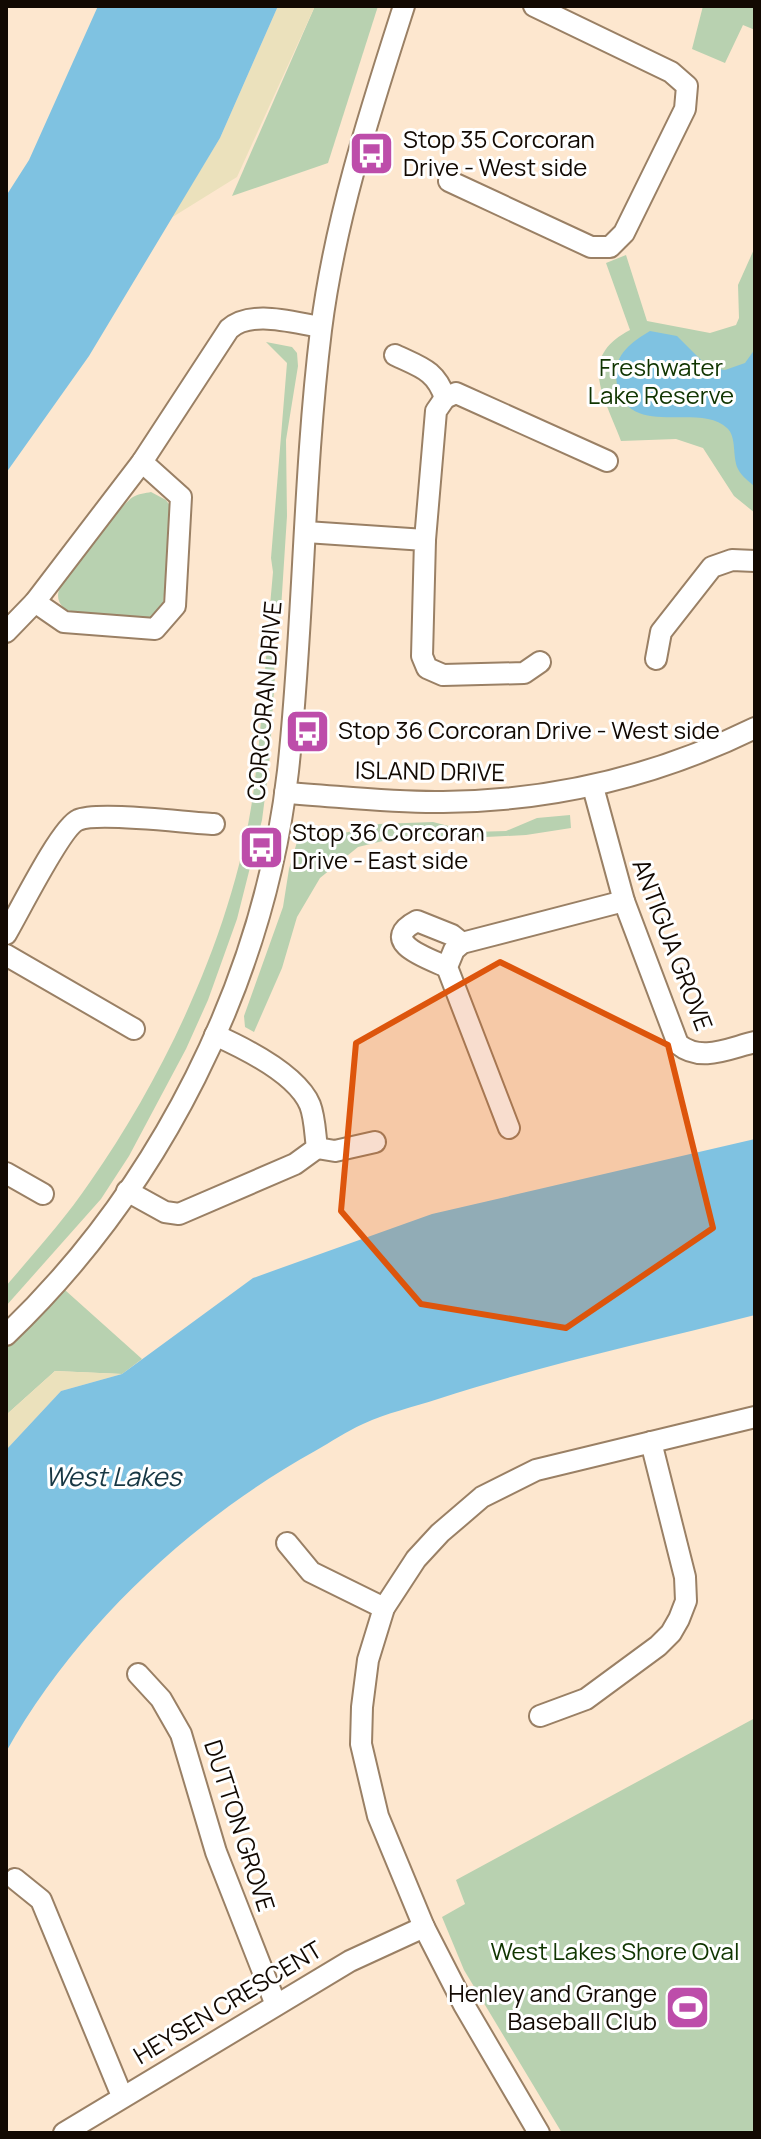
<svg xmlns="http://www.w3.org/2000/svg" width="761" height="2139" viewBox="0 0 761 2139" font-family="Manrope,sans-serif">
  <rect width="100%" height="100%" fill="#fde7cf"/>
  <!-- green -->
  <g fill="#b8d1b0">
    <polygon points="315,6 378,6 328,163 232,196"/>
    <polygon points="703,6 755,6 755,30 743,25 725,63 692,49"/>
    <path d="M755 247V513L734 496 703 448 676 439 621 441C605 397 576 358 630 330L606 263 626 255 647 321 710 333 736 325 739 318 738 285Z"/>
    <path d="M266 342 292 347 297 353 298 366 286 440 287 516 281 609 272 642 275 675 269 766 262 820 237 919 208 1000 186 1049 129 1156 101 1199 6 1306V1286C35 1252 65 1219 90 1182 167 1072 234 928 253 795 263 721 266 646 273 572L271 558 287 363Z"/>
    <path d="M151 492 166 500 173 510 163 604 157 614 147 618 74 614C64 610 55 602 59 590 64 576 120 505 133 497 138 494 146 493 151 492Z"/>
    <polygon points="570,815 571,828 526,835 447,839 395,838 358,847 320,878 297,917 282,968 254,1032 245,1027 244,1016 283,907 289,869 302,825 312,832 329,837 379,824 433,822 472,832 506,831 537,818"/>
    <polygon points="56,1282 142,1359 122,1374 55,1371 6,1415 6,1335"/>
    <polygon points="755,1718 755,2133 562,2133 464,1970 442,1917 465,1904 456,1880"/>
  </g>
  <!-- sand -->
  <g fill="#ebe1bc">
    <polygon points="278,6 315,6 237,177 171,218 220,138"/>
    <polygon points="55,1371 122,1374 61,1391 6,1450 6,1415"/>
  </g>
  <!-- water -->
  <g fill="#7fc2e1">
    <polygon points="98,6 278,6 220,138 89,356 6,473 6,196 29,160"/>
    <path d="M650 331 677 336 708 367 725 370 745 363 755 349 753 394 755 398V487C750 482 741 476 738 469 732 457 737 437 727 428 698 400 622 444 616 377 614 354 633 341 650 331Z"/>
    <path d="M755 1139V1315C649 1342 542 1365 438 1399 413 1407 387 1413 363 1424 347 1431 331 1442 315 1451 191 1520 76 1627 6 1752V1450L61 1391 122 1374 253 1278 432 1214Z"/>
  </g>
  <g fill="none" stroke-linecap="round" stroke-linejoin="round">
    <defs>
      <g id="minor">
        <polyline points="449,181 591,247 610,247 624,233 685,109 687,86 671,72 534,6"/>
        <path d="M395 355C420 367 436 370 445 398"/>
        <polyline points="306,532 425,540 422,656 427,668 443,675 524,673 540,662"/>
        <polyline points="425,540 436,411 445,398 456,393 607,461"/>
        <polyline points="35,602 64,622 155,629 175,606 181,497 142,462"/>
        <path d="M6 632 35 602 142 462 229 329C251 309 294 323 321 327"/>
        <polyline points="656,659 661,632 712,567 732,560 755,561"/>
        <path d="M593 787 624 901 678 1044C701 1063 729 1048 755 1042"/>
        <path d="M285 793C337 796 391 803 443 802 553 801 657 776 755 728"/>
        <path d="M6 934C18 914 61 827 78 820 98 811 187 823 214 824"/>
        <polyline points="6,955 134,1029"/>
        <path d="M447 967C430 959 376 942 417 921L452 935 462 943"/>
        <polyline points="509,1128 447,967 454,950 462,943 624,901"/>
        <polyline points="317,1148 335,1151 375,1142"/>
        <polyline points="6,1173 43,1194"/>
        <path d="M127 1191 165 1212 179 1214 295 1164 317 1148C315 1134 315 1118 310 1105 297 1074 244 1048 215 1035"/>
        <path d="M6 1335C159 1189 264 982 288 771 304 625 303 477 321 330 335 219 370 112 404 6"/>
        <polyline points="287,1543 311,1572 384,1608"/>
        <polyline points="138,1674 161,1699 181,1734 216,1852 276,2005"/>
        <polyline points="540,1716 586,1699 658,1646 671,1633 679,1619 686,1601 685,1577 651,1442"/>
        <polyline points="15,1879 41,1900 122,2096"/>
        <polyline points="64,2133 350,1961 424,1927"/>
        <polyline points="539,2133 464,2005 424,1927 378,1816 361,1744 362,1707 368,1660 384,1608 416,1559 440,1533 482,1497 536,1470 755,1417"/>
      </g>
    </defs>
    <!-- minor casing -->
    <use href="#minor" stroke="#9a8065" stroke-width="24"/>
    <!-- minor -->
    <use href="#minor" stroke="#fff" stroke-width="20"/>
  </g>
  <!-- marked area -->
  <path fill="#dd550c" fill-opacity="0.2" stroke="#dd550c" stroke-width="6" stroke-linejoin="round" d="M500 962 668 1045 713 1228 566 1328 421 1304 341 1211 356 1043Z"/>
  <!-- icons -->
  <defs>
    <symbol id="bus-square" viewBox="-11 -11 22 22"><rect x="-9" y="-9" width="18" height="18" rx="4" fill="#bd4daa" stroke="#fff"/><path d="M-5-6H5V4H4V6H2V4H-2V6H-4V4H-5ZM-3.5-4V0h7V-4ZM-3.5 1.2v1.5H-2V1.2ZM2 1.2v1.5H3.5V1.2Z" fill="#fff"/></symbol>
    <symbol id="stadium-square" viewBox="-11 -11 22 22"><rect x="-9" y="-9" width="18" height="18" rx="4" fill="#bd4daa" stroke="#fff"/><path d="M0-5a6.5 5 0 1 0 0 10a6.5 5 0 1 0 0-10ZM-3.5-1.8h7v3.6h-7Z" fill="#fff"/></symbol>
  </defs>
  <g fill-rule="evenodd">
    <use href="#bus-square" x="346" y="128" width="51" height="51"/>
    <use href="#bus-square" x="282" y="706" width="51" height="51"/>
    <use href="#bus-square" x="236" y="822" width="51" height="51"/>
    <use href="#stadium-square" x="662" y="1982" width="51" height="51"/>
  </g>
  <g text-anchor="middle" stroke-width="6" stroke-linejoin="round" paint-order="stroke">
    <!-- poi labels -->
    <g font-size="24" fill="#120902" stroke="#fff" text-anchor="start">
      <text x="403" y="148">Stop 35 Corcoran<tspan x="403" dy="28">Drive - West side</tspan></text>
      <text x="338" y="739">Stop 36 Corcoran Drive - West side</text>
      <text x="292" y="841">Stop 36 Corcoran<tspan x="292" dy="28">Drive - East side</tspan></text>
      <text x="657" y="2002" text-anchor="end">Henley and Grange<tspan x="657" dy="28">Baseball Club</tspan></text>
    </g>
    <!-- park labels -->
    <g font-size="24" fill="#103501" stroke="#fff">
      <text x="661" y="376">Freshwater<tspan x="661" dy="28">Lake Reserve</tspan></text>
      <text x="615" y="1960">West Lakes Shore Oval</text>
    </g>
    <!-- street labels -->
    <g font-size="24" fill="#120902" stroke="#fff">
      <text transform="translate(265 701) rotate(-85)" y="8">CORCORAN DRIVE</text>
      <text transform="translate(430 772) rotate(1)" y="8">ISLAND DRIVE</text>
      <text transform="translate(672 945) rotate(69)" y="8">ANTIGUA GROVE</text>
      <text transform="translate(239 1826) rotate(72)" y="8">DUTTON GROVE</text>
      <text transform="translate(228 2003) rotate(-31)" y="8">HEYSEN CRESCENT</text>
    </g>
    <!-- water labels -->
    <g font-size="26" font-style="italic" fill="#173744" stroke="#fff">
      <text x="113" y="1486">West Lakes</text>
    </g>
  </g>
  <!-- border -->
  <rect width="761" height="2139" fill="none" stroke="#120902" stroke-width="16"/>
</svg>
